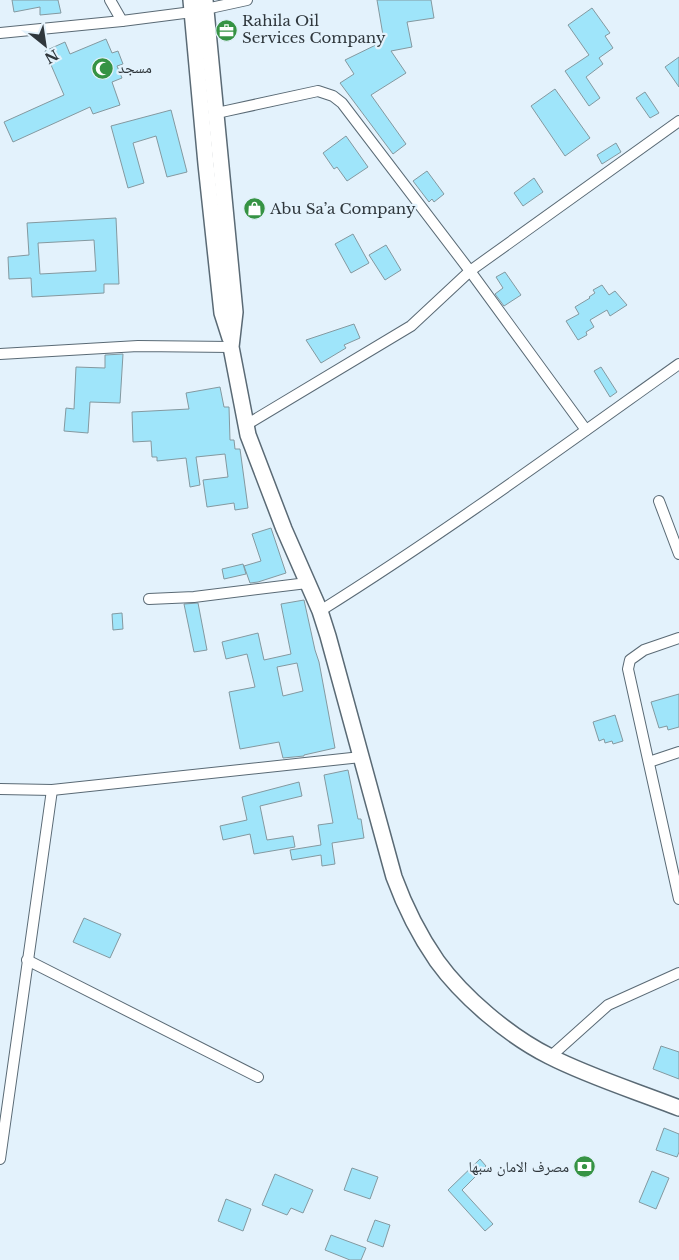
<svg xmlns="http://www.w3.org/2000/svg" width="679" height="1260" viewBox="0 0 679 1260" font-family="'Libre Baskerville','Noto Naskh Arabic',serif">
  <rect width="100%" height="100%" fill="#e3f2fc"/>
  <!-- building -->
  <g fill="#9fe5fa" stroke="#8499a0" fill-rule="evenodd">
    <polygon points="12,0 58,0 61,13 40,15 40,7 14,12"/>
    <polygon points="377,0 431,0 434,18 407,22 412,47 391,51 406,73 371,95 406,144 393,154 340,83 354,74 345,60 384,41"/>
    <polygon points="592,8 610,33 605,36 613,48 599,58 603,64 586,77 600,98 589,106 565,71 589,55 568,25"/>
    <polygon points="106,39 112,53 118,51 123,64 117,66 122,78 112,82 120,105 93,114 90,107 13,142 4,122 64,95 45,51 65,42 70,54"/>
    <polygon points="679,57 679,87 665,67"/>
    <polygon points="555,89 590,138 565,156 531,106"/>
    <polygon points="645,92 659,113 650,118 636,98"/>
    <polygon points="171,110 187,172 167,177 156,136 133,143 144,183 128,188 111,126"/>
    <polygon points="346,136 368,167 347,181 337,167 334,169 323,153"/>
    <polygon points="616,143 621,152 602,164 597,155"/>
    <polygon points="427,171 444,194 434,202 432,199 429,202 413,181"/>
    <polygon points="534,178 543,192 523,206 514,193"/>
    <path d="M116 218 119 284H104V293L32 297 31 278 9 279 8 257 29 255 27 223ZM94 240 96 271 40 274 38 243Z"/>
    <polygon points="353,234 369,263 351,273 335,244"/>
    <polygon points="386,245 401,270 385,280 369,255"/>
    <polygon points="505,272 521,295 504,306 495,294 503,288 496,277"/>
    <polygon points="602,285 609,295 615,291 627,305 610,316 607,310 590,320 594,327 586,332 587,335 578,340 566,321 579,314 575,307 590,298 589,297 595,293 593,290"/>
    <polygon points="354,324 360,338 344,345 346,348 321,363 306,340"/>
    <polygon points="123,354 120,403 90,402 88,433 64,431 66,408 74,409 76,367 105,368 105,355"/>
    <polygon points="601,367 617,392 610,397 594,371"/>
    <polygon points="220,387 224,407 229,407 230,440 234,440 235,449 240,449 248,508 235,510 234,503 207,507 203,480 228,477 225,454 196,457 200,485 190,487 186,458 157,461 157,457 152,457 151,441 133,442 132,412 189,409 186,393"/>
    <polygon points="271,528 286,573 258,582 250,583 244,566 261,561 252,534"/>
    <polygon points="243,564 246,574 224,579 222,569"/>
    <path d="M304 600 315 650 319 662 335 748 304 755V756L283 758 279 742 240 749 229 692 255 687 247 654 226 659 222 642 258 633 264 660 291 654 281 604ZM297 663 303 691 283 696 277 667Z"/>
    <polygon points="198,603 207,650 194,652 184,604"/>
    <polygon points="122,613 123,629 113,630 112,614"/>
    <polygon points="679,694 679,727 668,730 667,726 659,728 651,702"/>
    <polygon points="615,715 623,741 613,744 612,741 605,743 604,739 599,741 593,722"/>
    <polygon points="348,770 358,819 361,819 364,838 332,843 335,864 322,866 321,855 292,860 290,850 321,845 318,825 333,823 324,775"/>
    <polygon points="299,782 302,796 260,806 267,840 293,836 295,847 254,854 250,834 223,840 220,826 247,820 242,797"/>
    <polygon points="84,918 121,934 110,958 73,942"/>
    <polygon points="661,1046 679,1052 679,1079 653,1069"/>
    <polygon points="664,1128 679,1134 679,1152 677,1157 656,1150"/>
    <polygon points="480,1159 486,1166 462,1190 493,1224 485,1231 448,1190"/>
    <polygon points="352,1168 378,1177 370,1199 344,1190"/>
    <polygon points="652,1171 669,1178 656,1209 639,1202"/>
    <polygon points="275,1174 313,1190 303,1213 291,1208 287,1215 262,1205"/>
    <polygon points="226,1199 251,1209 243,1231 218,1221"/>
    <polygon points="375,1220 390,1225 383,1247 367,1241"/>
    <polygon points="331,1235 366,1248 361,1260 350,1260 325,1250"/>
  </g>
  <g fill="none" stroke-linecap="round" stroke-linejoin="round">
    <defs>
      <g id="street">
        <polyline points="110,0 122,21"/>
        <polyline points="0,33 122,21 192,12 247,0"/>
        <polyline points="217,113 318,91 333,96 342,103 470,271 586,430"/>
        <polyline points="0,354 138,346 231,347"/>
        <polyline points="246,425 411,326 470,271 679,121"/>
        <polyline points="659,501 679,554"/>
        <polyline points="149,599 194,597 307,583"/>
        <path d="M320 611C443 534 561 448 679 364"/>
        <polyline points="679,638 644,650 630,660 628,669 679,899"/>
        <polyline points="649,762 679,752"/>
        <polyline points="0,789 52,790 361,757"/>
        <polyline points="27,960 258,1077"/>
        <polyline points="550,1057 608,1005 679,973"/>
        <polyline points="0,1159 52,790"/>
      </g>
      <g id="secondary">
        <polyline points="191,0 206,164 222,313 230,338"/>
        <path d="M205 0 235 312 231 347 248 435 284 529 320 611 328 636 394 877C405 907 419 935 437 961 463 997 509 1036 549 1056 590 1077 636 1091 679 1108"/>
      </g>
    </defs>
    <!-- street casing -->
    <use href="#street" stroke="#5a6a75" stroke-width="12"/>
    <!-- secondary casing -->
    <use href="#secondary" stroke="#5a6a75" stroke-width="18"/>
    <!-- street -->
    <use href="#street" stroke="#fff" stroke-width="10"/>
    <!-- secondary -->
    <use href="#secondary" stroke="#fff" stroke-width="15"/>
  </g>
  <!-- icons -->
  <defs>
    <symbol id="office-disc" viewBox="-11 -11 22 22"><circle r="9.5" fill="#369344" stroke="#e3f2fc"/><path d="M-6-3h4V-5.5h4V-3h4V5H-6ZM-1-4.5V-3h2v-1.5ZM-6 0V1H6V0Z" fill="#fff"/></symbol>
    <symbol id="mosque-disc" viewBox="-11 -11 22 22"><circle r="9.5" fill="#369344" stroke="#e3f2fc"/><path d="M3.5-4.9A6 6 0 1 0 3.5 4.9A5 5 0 1 1 3.5-4.9Z" fill="#fff"/></symbol>
    <symbol id="shop-disc" viewBox="-11 -11 22 22"><circle r="9.5" fill="#369344" stroke="#e3f2fc"/><path d="M-5-2.5h2.3a2.7 3.5 0 0 1 5.4 0H5L5.5 6h-11ZM-1.5-2.5h3a1.5 2.3 0 0 0-3 0Z" fill="#fff"/></symbol>
    <symbol id="bank-disc" viewBox="-11 -11 22 22"><circle r="9.5" fill="#369344" stroke="#e3f2fc"/><path d="M-6-4H6V4H-6ZM0-2.3a2.3 2.3 0 1 0 0 4.6a2.3 2.3 0 1 0 0-4.6Z" fill="#fff"/></symbol>
  </defs>
  <g fill-rule="evenodd">
    <use href="#office-disc" x="214" y="18" width="25" height="25"/>
    <use href="#mosque-disc" x="90" y="56" width="25" height="25"/>
    <use href="#shop-disc" x="242" y="196" width="25" height="25"/>
    <use href="#bank-disc" x="572" y="1154" width="25" height="25"/>
  </g>
  <g text-anchor="middle" stroke-width="4.5" stroke-linejoin="round" paint-order="stroke">
    <!-- poi labels -->
    <g font-size="15" fill="#2f373c" stroke="#e3f2fc" text-anchor="start">
      <text x="242" y="26">Rahila Oil<tspan x="242" dy="17">Services Company</tspan></text>
      <text x="118" y="73">مسجد</text>
      <text x="270" y="214">Abu Sa’a Company</text>
      <text x="569" y="1172" text-anchor="end">مصرف الامان سبها</text>
    </g>
  </g>
  <!-- north arrow -->
  <g transform="translate(45 45) rotate(150)" stroke="#e3f2fc" stroke-width="4" paint-order="stroke">
  <path d="M0-4L9 19L0 12L-9 19Z" fill="#2f373c"/>
  <text y="-8" font-size="14" font-weight="bold" text-anchor="middle" fill="#2f373c">N</text>
  </g>
</svg>
